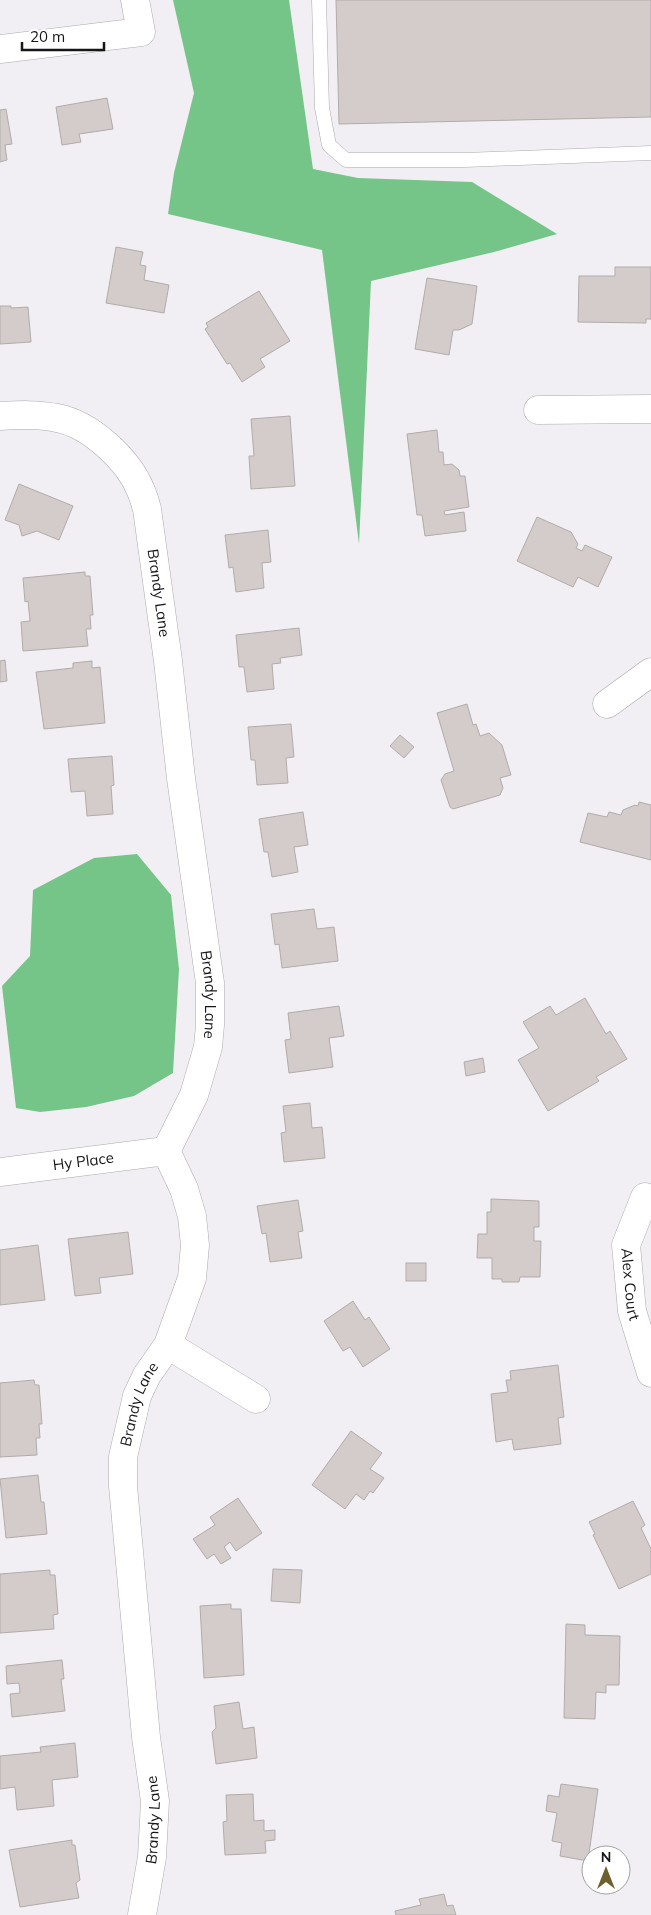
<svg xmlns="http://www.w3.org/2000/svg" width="651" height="1915" viewBox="0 0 651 1915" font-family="Mulish,sans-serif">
  <rect width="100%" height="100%" fill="#f2eff4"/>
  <!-- forest -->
  <g fill="#75c488">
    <polygon points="173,0 289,0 313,169 358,178 472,182 557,234 494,252 371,281 359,544 322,250 168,214 174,173 194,93"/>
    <polygon points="137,854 171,895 179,969 173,1073 134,1096 86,1107 40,1112 16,1108 2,986 30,956 33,890 94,858"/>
  </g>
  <!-- building -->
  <g fill="#d3cccb" stroke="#b2abaa">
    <polygon points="336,0 651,0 651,117 339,124"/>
    <polygon points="107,98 113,129 79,134 81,142 62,145 56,107"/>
    <polygon points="6,109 12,144 5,145 7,160 0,162 0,110"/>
    <polygon points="116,247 143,252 140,265 146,266 144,280 169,285 164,313 106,303"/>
    <polygon points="615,267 651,267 651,319 646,319 646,323 578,322 579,276 615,276"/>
    <polygon points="427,278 477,286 472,324 459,330 453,330 449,355 415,349"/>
    <polygon points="259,291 290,341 260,359 265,367 242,382 230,363 227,364 205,329 208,327 206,323"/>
    <polygon points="0,306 11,306 11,308 28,307 31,342 0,344"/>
    <polygon points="290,416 295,486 251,489 249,456 254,456 251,419"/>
    <polygon points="437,430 439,452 443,452 444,465 452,464 459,470 460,476 465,476 469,507 444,511 445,515 464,512 466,531 425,536 422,515 417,515 407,434"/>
    <polygon points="19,484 73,506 59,540 37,531 22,536 19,525 5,520"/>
    <polygon points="537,517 571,532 578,544 576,548 582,551 585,545 612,557 598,587 578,577 573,587 517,561"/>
    <polygon points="268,530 271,562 262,563 264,588 236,592 233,567 229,568 225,535"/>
    <polygon points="85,572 85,576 90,576 93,615 90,615 91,629 86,629 88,646 23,651 21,622 30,621 28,601 25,602 23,578"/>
    <polygon points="299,628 302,655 280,658 281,663 272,664 274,689 247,692 244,667 239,667 236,635"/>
    <polygon points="5,660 7,681 0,682 0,661"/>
    <polygon points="92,661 92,668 100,667 105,723 44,729 36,672 73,668 73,663"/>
    <polygon points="467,704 473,725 476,724 480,736 489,733 502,745 511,775 500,778 503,788 500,795 453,809 450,807 441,780 445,774 454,771 437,713"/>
    <polygon points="291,724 294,757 286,758 288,783 257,785 255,760 251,760 248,727"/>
    <polygon points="400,735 414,747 404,758 390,746"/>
    <polygon points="112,756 114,785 111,786 113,814 87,816 85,791 71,792 68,759"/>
    <polygon points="639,802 651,805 651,860 580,842 588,813 607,817 609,812 621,815 623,810 635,805 638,806"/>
    <polygon points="303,812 308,845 294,847 298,872 272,877 268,852 264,852 259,819"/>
    <polygon points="314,909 317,929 334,927 338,961 282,968 279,944 275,945 271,914"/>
    <polygon points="585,998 606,1034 610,1031 627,1059 596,1077 599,1081 548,1111 518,1060 539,1048 523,1022 550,1006 556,1015"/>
    <polygon points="339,1006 344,1036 329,1038 333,1067 289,1073 285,1040 291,1039 288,1013"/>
    <polygon points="483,1058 485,1072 466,1076 464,1062"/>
    <polygon points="310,1103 312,1128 322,1127 325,1158 284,1162 281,1133 286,1132 283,1106"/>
    <polygon points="491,1199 539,1201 539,1227 534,1227 534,1241 541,1241 540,1277 520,1277 519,1282 502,1282 502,1279 492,1279 492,1258 477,1258 478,1234 487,1234 487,1212 491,1212"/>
    <polygon points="298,1200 303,1231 298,1232 302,1258 270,1262 266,1233 262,1234 257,1206"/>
    <polygon points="128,1232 133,1274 99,1278 101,1293 75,1296 68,1239"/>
    <polygon points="38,1245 45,1300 0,1305 0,1250"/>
    <rect x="406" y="1263" width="20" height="18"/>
    <polygon points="353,1301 365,1320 369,1317 390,1349 363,1367 350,1347 343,1351 324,1321"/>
    <polygon points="558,1365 564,1417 558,1418 561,1444 514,1450 512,1439 496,1442 491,1394 508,1392 506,1380 511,1380 510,1371"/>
    <polygon points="34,1380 35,1385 39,1385 42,1424 39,1424 40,1438 36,1438 37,1455 0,1457 0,1383"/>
    <polygon points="351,1431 382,1453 370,1469 384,1478 373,1493 370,1491 364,1500 356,1494 345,1509 312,1485"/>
    <polygon points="38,1475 41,1502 44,1502 47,1534 6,1538 0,1479"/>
    <polygon points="238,1498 262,1533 236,1551 230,1542 224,1547 231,1558 221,1564 214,1554 207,1559 193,1539 215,1525 210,1517"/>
    <polygon points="633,1501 645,1525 641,1528 651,1549 651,1574 619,1589 593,1535 595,1534 589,1522"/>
    <polygon points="273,1569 302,1570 300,1603 271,1601"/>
    <polygon points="50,1570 50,1575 55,1575 58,1614 53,1615 54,1629 0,1633 0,1574"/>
    <polygon points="231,1604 231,1609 241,1609 244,1675 204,1678 200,1606"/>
    <polygon points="566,1624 585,1625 585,1635 620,1636 619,1685 606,1685 606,1693 596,1692 595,1719 564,1718"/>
    <polygon points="62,1660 64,1679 61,1679 65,1711 12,1717 10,1694 20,1693 19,1683 7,1684 6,1666"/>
    <polygon points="239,1702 243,1729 254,1727 257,1758 216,1764 212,1732 216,1728 214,1706"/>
    <polygon points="75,1743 78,1777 52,1780 54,1806 17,1810 15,1787 0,1789 0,1756 41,1752 40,1747"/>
    <polygon points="561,1784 598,1789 588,1861 560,1856 562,1843 552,1841 557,1813 546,1811 548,1795 559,1797"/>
    <polygon points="253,1794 254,1821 264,1820 264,1831 275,1830 275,1840 265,1841 266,1853 225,1855 223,1822 227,1821 226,1795"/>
    <polygon points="72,1840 72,1845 75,1845 80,1880 76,1883 79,1898 20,1907 9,1850"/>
    <polygon points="444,1894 447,1906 453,1905 456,1915 396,1915 395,1911 421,1905 419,1899"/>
  </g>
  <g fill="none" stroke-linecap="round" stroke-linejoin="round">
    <defs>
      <polyline id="lane" points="319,0 322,108 329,145 346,160 465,160 651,153"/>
      <g id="street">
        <polyline points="0,49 141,32 135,0"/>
        <polyline points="538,410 651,409"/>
        <path id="s1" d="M0 416C19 415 38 414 57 418 90 424 129 460 141 491 144 497 145 503 147 509L168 661 181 778 210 983V1025L208 1047 194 1095 166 1151"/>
        <polyline points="607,704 651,672"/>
        <path id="s2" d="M0 1172 166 1151"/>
        <path id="s3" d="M645 1197 626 1245 632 1311 651 1373"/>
        <polyline points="168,1345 256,1399"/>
        <path id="s4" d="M142 1915 152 1857 155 1801 146 1737 123 1486V1457L137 1396 147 1375 168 1345 192 1278 195 1245 192 1216 184 1189 166 1151"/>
      </g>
    </defs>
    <!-- lane casing -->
    <use href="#lane" stroke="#aca9ae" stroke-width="15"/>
    <!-- street casing -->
    <use href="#street" stroke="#aca9ae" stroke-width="29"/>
    <!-- lane -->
    <use href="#lane" stroke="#fff" stroke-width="14"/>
    <!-- street -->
    <use href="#street" stroke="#fff" stroke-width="28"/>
  </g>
  <g text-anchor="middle" stroke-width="4" stroke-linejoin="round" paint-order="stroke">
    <!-- street labels -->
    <g font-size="15" fill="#161517" stroke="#fff">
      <text dy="5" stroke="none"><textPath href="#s1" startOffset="276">Brandy Lane</textPath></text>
      <text dy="5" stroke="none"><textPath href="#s1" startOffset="681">Brandy Lane</textPath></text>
      <text dy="5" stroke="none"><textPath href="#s2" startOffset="84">Hy Place</textPath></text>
      <text dy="5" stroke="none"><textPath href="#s3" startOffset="91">Alex Court</textPath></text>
      <text dy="5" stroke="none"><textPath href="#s4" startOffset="516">Brandy Lane</textPath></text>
      <text dy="5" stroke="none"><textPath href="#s4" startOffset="96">Brandy Lane</textPath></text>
    </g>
  </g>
  <!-- north arrow -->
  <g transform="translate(606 1870)"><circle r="24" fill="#ffffff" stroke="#a2a1a2"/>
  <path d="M0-4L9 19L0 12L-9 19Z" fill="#6c612e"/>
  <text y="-8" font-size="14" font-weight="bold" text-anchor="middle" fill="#161517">N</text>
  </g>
  <!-- scale -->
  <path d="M22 42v8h82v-8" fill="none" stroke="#161517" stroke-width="2.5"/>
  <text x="30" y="42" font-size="15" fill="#161517" stroke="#ffffff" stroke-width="4" paint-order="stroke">20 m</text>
</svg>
